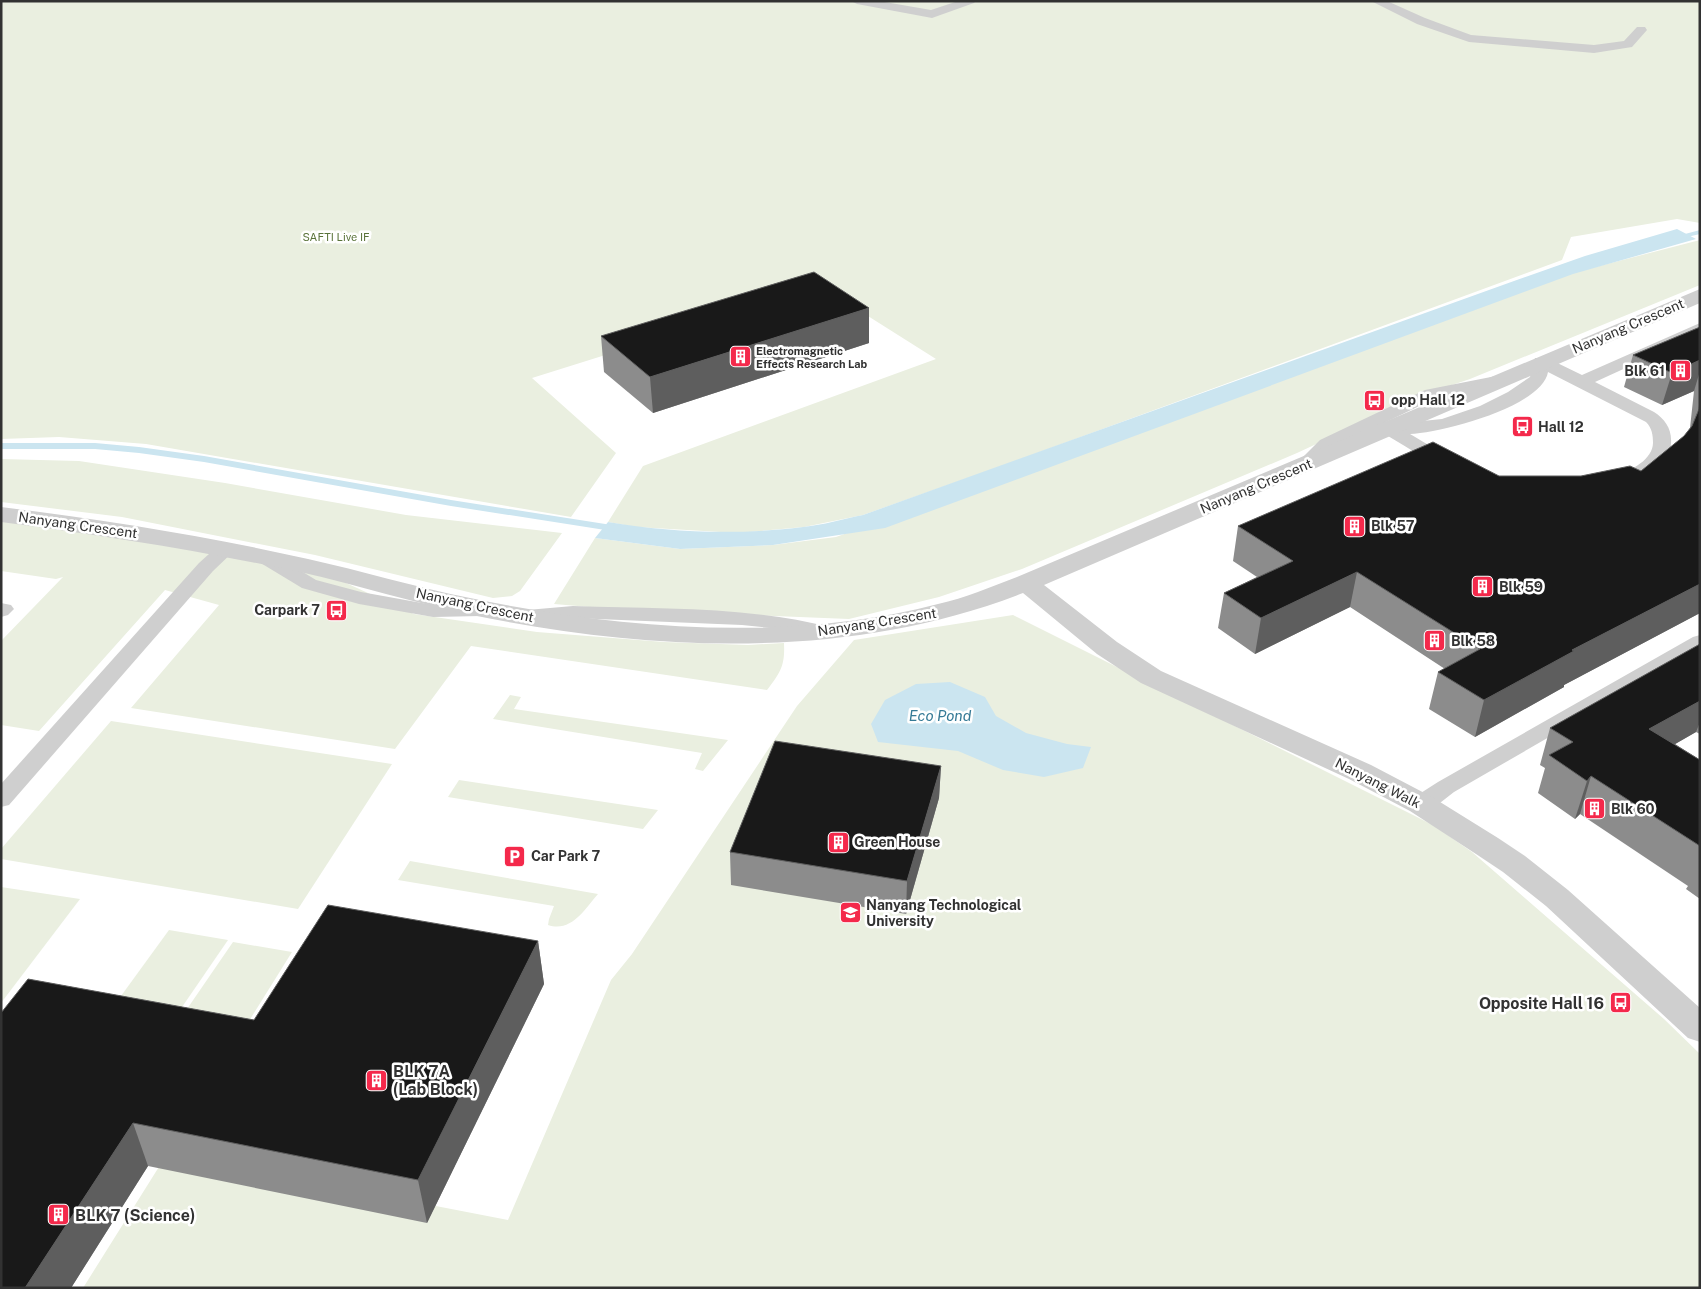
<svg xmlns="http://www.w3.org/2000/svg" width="1701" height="1289" viewBox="0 0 1701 1289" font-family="'Public Sans',sans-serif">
  <rect width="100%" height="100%" fill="#fff"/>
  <!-- green -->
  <g fill="#eaefe0">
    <polygon points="1,1 1700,1 1700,223 1677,219 1571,237 1562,260 1010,463 863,515 804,527 738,533 636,527 608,522 643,466 936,359 822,287 532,378 616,453 571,517 146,444 59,437 1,439"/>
    <polygon points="1700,240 1700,285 1470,379 1422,395 1297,453 1022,569 939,597 849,619 625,610 554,604 595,538 680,549 773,545 836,537 1459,315 1549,279"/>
    <polygon points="1,459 79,461 225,483 406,515 562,533 520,591 512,596 493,598 315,555 122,517 1,502"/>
    <path d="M1 514 311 567 414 614 537 632 664 642 748 645 784 643C785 665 781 672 767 690L471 646 395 749 131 708 219 605 165 590 39 731 1 725V641L63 577 56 579 1 571Z"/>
    <polygon points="1013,615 1433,825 1472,852 1664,1019 1700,1054 1700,1288 83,1288 167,1154 508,1220 611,980 632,954 797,706 854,640"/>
    <polygon points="510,695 521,697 514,709 728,740 703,771 695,769 702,753 493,719"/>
    <polygon points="111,721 392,764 298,909 1,859 1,849"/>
    <polygon points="459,780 658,810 643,829 448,797"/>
    <path d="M410 861 598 894C585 909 571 933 548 925L549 919 554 906 398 880Z"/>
    <polygon points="1,887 80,899 1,1003"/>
    <polygon points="169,930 228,940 182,1007 121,996"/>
    <polygon points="233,942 292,952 249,1021 187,1009"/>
  </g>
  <!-- water -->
  <g fill="#cbe5f0">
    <path d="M1677 229 1696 239 1573 274 885 528 773 545 680 549 595 538 608 522C672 533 740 535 803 527 823 525 843 519 863 515L1514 281 1585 256Z"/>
    <polygon points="950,682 985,697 996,716 1026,733 1067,744 1091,747 1083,768 1044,777 1003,770 958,751 878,742 871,724 885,700 916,684"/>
  </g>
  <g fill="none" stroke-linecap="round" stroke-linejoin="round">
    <!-- stream -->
    <g fill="#cbe5f0" fill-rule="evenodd">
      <polygon points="1700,230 1700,234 1674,240 1670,238"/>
      <polygon points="1,443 95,443 139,447 204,456 451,500 618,526 623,529 618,532 451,506 204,462 139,453 95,449 1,449"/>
    </g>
    <!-- lane -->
    <g fill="#cfcfcf" fill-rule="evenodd">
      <polygon points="851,1 879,1 931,10 958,1 976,1 974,3 932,18 857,4"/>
      <polygon points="1371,1 1387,1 1425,18 1471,35 1594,45 1624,41 1637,27 1645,27 1647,30 1632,47 1594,53 1469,42 1417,24"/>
      <path d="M1700 323V334L1595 382 1654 412C1665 419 1672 429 1671 443 1670 492 1546 504 1511 499 1498 497 1487 490 1475 485 1443 470 1413 451 1383 433L1380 429 1383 425 1442 419 1480 406 1508 392 1530 377 1535 358H1547L1582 375ZM1548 372 1646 422C1652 428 1653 435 1653 443 1652 482 1539 495 1511 487 1478 477 1439 451 1410 434 1441 433 1542 407 1548 372Z"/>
      <polygon points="1496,376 1502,377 1505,381 1502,385 1436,398 1332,448 1310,470 1303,472 1296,470 1294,466 1320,440 1425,390"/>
      <polygon points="226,543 233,545 236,549 213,571 9,805 1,807 1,784 199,563 219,545"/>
      <polygon points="266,552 273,554 316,580 361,592 433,605 481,604 488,606 491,610 488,614 481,616 433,617 359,604 302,588 259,562 256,558 259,554"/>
      <polygon points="1,603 11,605 14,609 8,615 1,617"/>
      <path d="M573 606C658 609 747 606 830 627L834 631 830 635 823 637 781 629 742 625 573 618 527 622 520 620 517 616 520 612 527 610Z"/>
      <path d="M1700 635V650L1454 792C1441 802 1429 814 1413 810L1409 804 1413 798 1438 782 1693 637Z"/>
    </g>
    <!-- street -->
    <path fill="#cfcfcf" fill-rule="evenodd" d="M1700 289V303L1044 585 1117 642 1161 671 1371 765 1432 797 1498 838 1525 856 1568 890 1700 1008V1042L1688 1038 1546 906 1503 872 1476 854 1410 811 1349 779 1141 683 1097 654 1023 593C848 661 653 652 472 615 414 603 358 585 300 572 201 551 101 535 1 522V507C104 520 207 536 308 559 362 571 415 587 470 598 619 629 789 643 938 604 965 598 991 587 1017 577Z"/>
  </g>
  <!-- wall -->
  <g fill="#8c8c8c">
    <polygon points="869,308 869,343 653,413 604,372 601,336"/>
    <polygon points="1700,327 1700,613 1564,685 1564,687 1475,737 1429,709 1438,672 1445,669 1350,607 1255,654 1218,628 1224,593 1257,577 1233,561 1238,526 1499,476 1581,476 1641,471 1684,436 1690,428 1694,391 1662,405 1624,387 1633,355"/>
    <polygon points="1700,644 1700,734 1696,732 1675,744 1700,760 1700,899 1686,889 1688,886 1580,814 1575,819 1538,793 1545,768 1540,765 1550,728"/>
    <polygon points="941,766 939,798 906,914 731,885 730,852"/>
    <polygon points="538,941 544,984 427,1223 148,1166 71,1288 1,1288 28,979 254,1020"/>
  </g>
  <!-- shaded-wall -->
  <g fill="#5e5e5e">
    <polygon points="869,308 869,343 653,413 650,377"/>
    <polygon points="1700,360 1700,371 1694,391 1662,405 1672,373"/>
    <polygon points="1357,572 1350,607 1255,654 1261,618"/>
    <polygon points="1700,584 1700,613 1564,685 1564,687 1475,737 1484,700 1572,650"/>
    <polygon points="1700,701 1700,722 1696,732 1637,766 1649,729"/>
    <polygon points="941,766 939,798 906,914 907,881"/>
    <polygon points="1591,776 1580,814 1575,819 1587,781"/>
    <polygon points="538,941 544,984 427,1223 418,1180"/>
    <polygon points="133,1123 148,1166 71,1288 25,1288"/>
  </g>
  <!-- building -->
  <g fill="#191919" stroke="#5e5e5e">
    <polygon points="814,272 869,308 650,377 601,336"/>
    <polygon points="1700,327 1700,360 1672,373 1633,355"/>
    <polygon points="1700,401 1700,584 1572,650 1574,651 1484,700 1438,672 1480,649 1357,572 1261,618 1224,593 1293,561 1238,526 1433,442 1499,476 1581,476 1630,466 1641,471 1684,436 1692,426 1699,409"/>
    <polygon points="1700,644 1700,701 1649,729 1700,760 1700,846 1591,776 1587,781 1549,755 1573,742 1550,728"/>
    <polygon points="775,741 941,766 907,881 730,852"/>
    <polygon points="328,905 538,941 418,1180 133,1123 25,1288 1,1288 1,1013 28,979 254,1020"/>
  </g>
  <!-- icons -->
  <defs>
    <symbol id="building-square" viewBox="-11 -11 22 22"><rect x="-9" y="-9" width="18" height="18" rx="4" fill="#f4294b" stroke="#fff"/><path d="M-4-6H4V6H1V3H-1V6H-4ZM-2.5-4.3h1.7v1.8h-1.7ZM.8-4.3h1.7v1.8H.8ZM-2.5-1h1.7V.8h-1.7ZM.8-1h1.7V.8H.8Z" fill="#fff"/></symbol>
    <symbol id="bus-square" viewBox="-11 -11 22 22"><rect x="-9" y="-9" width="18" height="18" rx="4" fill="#f4294b" stroke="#fff"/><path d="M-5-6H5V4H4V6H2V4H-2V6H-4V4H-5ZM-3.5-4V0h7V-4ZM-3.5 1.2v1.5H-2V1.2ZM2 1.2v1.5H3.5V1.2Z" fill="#fff"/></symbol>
    <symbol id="parking-square" viewBox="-11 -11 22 22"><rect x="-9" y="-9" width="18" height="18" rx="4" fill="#f4294b" stroke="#fff"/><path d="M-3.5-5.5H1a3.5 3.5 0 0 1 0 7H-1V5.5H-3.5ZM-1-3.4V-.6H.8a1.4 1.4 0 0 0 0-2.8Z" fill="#fff"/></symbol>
    <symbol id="university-square" viewBox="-11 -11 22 22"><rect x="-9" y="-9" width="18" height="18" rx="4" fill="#f4294b" stroke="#fff"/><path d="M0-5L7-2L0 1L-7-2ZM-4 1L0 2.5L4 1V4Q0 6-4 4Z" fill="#fff"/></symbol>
  </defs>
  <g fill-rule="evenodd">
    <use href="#building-square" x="728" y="344" width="25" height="25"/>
    <use href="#building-square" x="1668" y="358" width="25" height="25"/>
    <use href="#bus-square" x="1362" y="388" width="25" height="25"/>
    <use href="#bus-square" x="1510" y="414" width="25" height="25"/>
    <use href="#building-square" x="1342" y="514" width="25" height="25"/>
    <use href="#building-square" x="1470" y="574" width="25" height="25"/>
    <use href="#bus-square" x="324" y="598" width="25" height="25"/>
    <use href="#building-square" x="1422" y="628" width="25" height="25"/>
    <use href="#building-square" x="1582" y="796" width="25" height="25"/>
    <use href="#building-square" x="826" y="830" width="25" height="25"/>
    <use href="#parking-square" x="502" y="844" width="25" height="25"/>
    <use href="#university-square" x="838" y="900" width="25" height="25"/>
    <use href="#bus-square" x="1608" y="990" width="25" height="25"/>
    <use href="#building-square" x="364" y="1068" width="25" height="25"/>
    <use href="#building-square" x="46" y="1202" width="25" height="25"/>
  </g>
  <g text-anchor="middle" stroke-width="5" stroke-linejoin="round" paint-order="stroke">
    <!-- far-park labels -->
    <g font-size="11" fill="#5a733a" stroke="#fff">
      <text x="336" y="241">SAFTI Live IF</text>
    </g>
    <!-- far-poi labels -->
    <g font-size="11" font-weight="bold" fill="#323232" stroke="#fff" text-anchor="start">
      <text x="756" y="355">Electromagnetic<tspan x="756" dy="13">Effects Research Lab</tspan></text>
    </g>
    <!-- street labels -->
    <g font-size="14" fill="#323232" stroke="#fff">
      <text transform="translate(1628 326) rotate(-23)" y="5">Nanyang Crescent</text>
      <text transform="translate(1256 486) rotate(-23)" y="5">Nanyang Crescent</text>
      <text transform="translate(78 525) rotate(8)" y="5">Nanyang Crescent</text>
      <text transform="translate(475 605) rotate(12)" y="5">Nanyang Crescent</text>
      <text transform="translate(877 622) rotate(-9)" y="5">Nanyang Crescent</text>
      <text transform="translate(1378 783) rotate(27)" y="5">Nanyang Walk</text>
    </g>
    <!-- poi labels -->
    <g font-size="14" font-weight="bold" fill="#323232" stroke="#fff" text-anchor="start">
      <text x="1665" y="376" text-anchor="end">Blk 61</text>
      <text x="1391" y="405">opp Hall 12</text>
      <text x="1538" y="432">Hall 12</text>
      <text x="1371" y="531">Blk 57</text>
      <text x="1499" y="592">Blk 59</text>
      <text x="320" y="615" text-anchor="end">Carpark 7</text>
      <text x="1451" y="646">Blk 58</text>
      <text x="1611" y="814">Blk 60</text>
      <text x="854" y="847">Green House</text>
      <text x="531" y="861">Car Park 7</text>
      <text x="866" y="910">Nanyang Technological<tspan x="866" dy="16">University</tspan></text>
    </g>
    <!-- water labels -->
    <g font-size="15" font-style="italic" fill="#357a96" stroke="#fff">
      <text x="940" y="721">Eco Pond</text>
    </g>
    <!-- near-poi labels -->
    <g font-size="16" font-weight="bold" fill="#323232" stroke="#fff" text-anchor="start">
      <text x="1604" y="1009" text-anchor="end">Opposite Hall 16</text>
      <text x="393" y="1077">BLK 7A<tspan x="393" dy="18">(Lab Block)</tspan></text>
      <text x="75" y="1221">BLK 7 (Science)</text>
    </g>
  </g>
  <!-- border -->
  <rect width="1701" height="1289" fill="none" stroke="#323232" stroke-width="5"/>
</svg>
